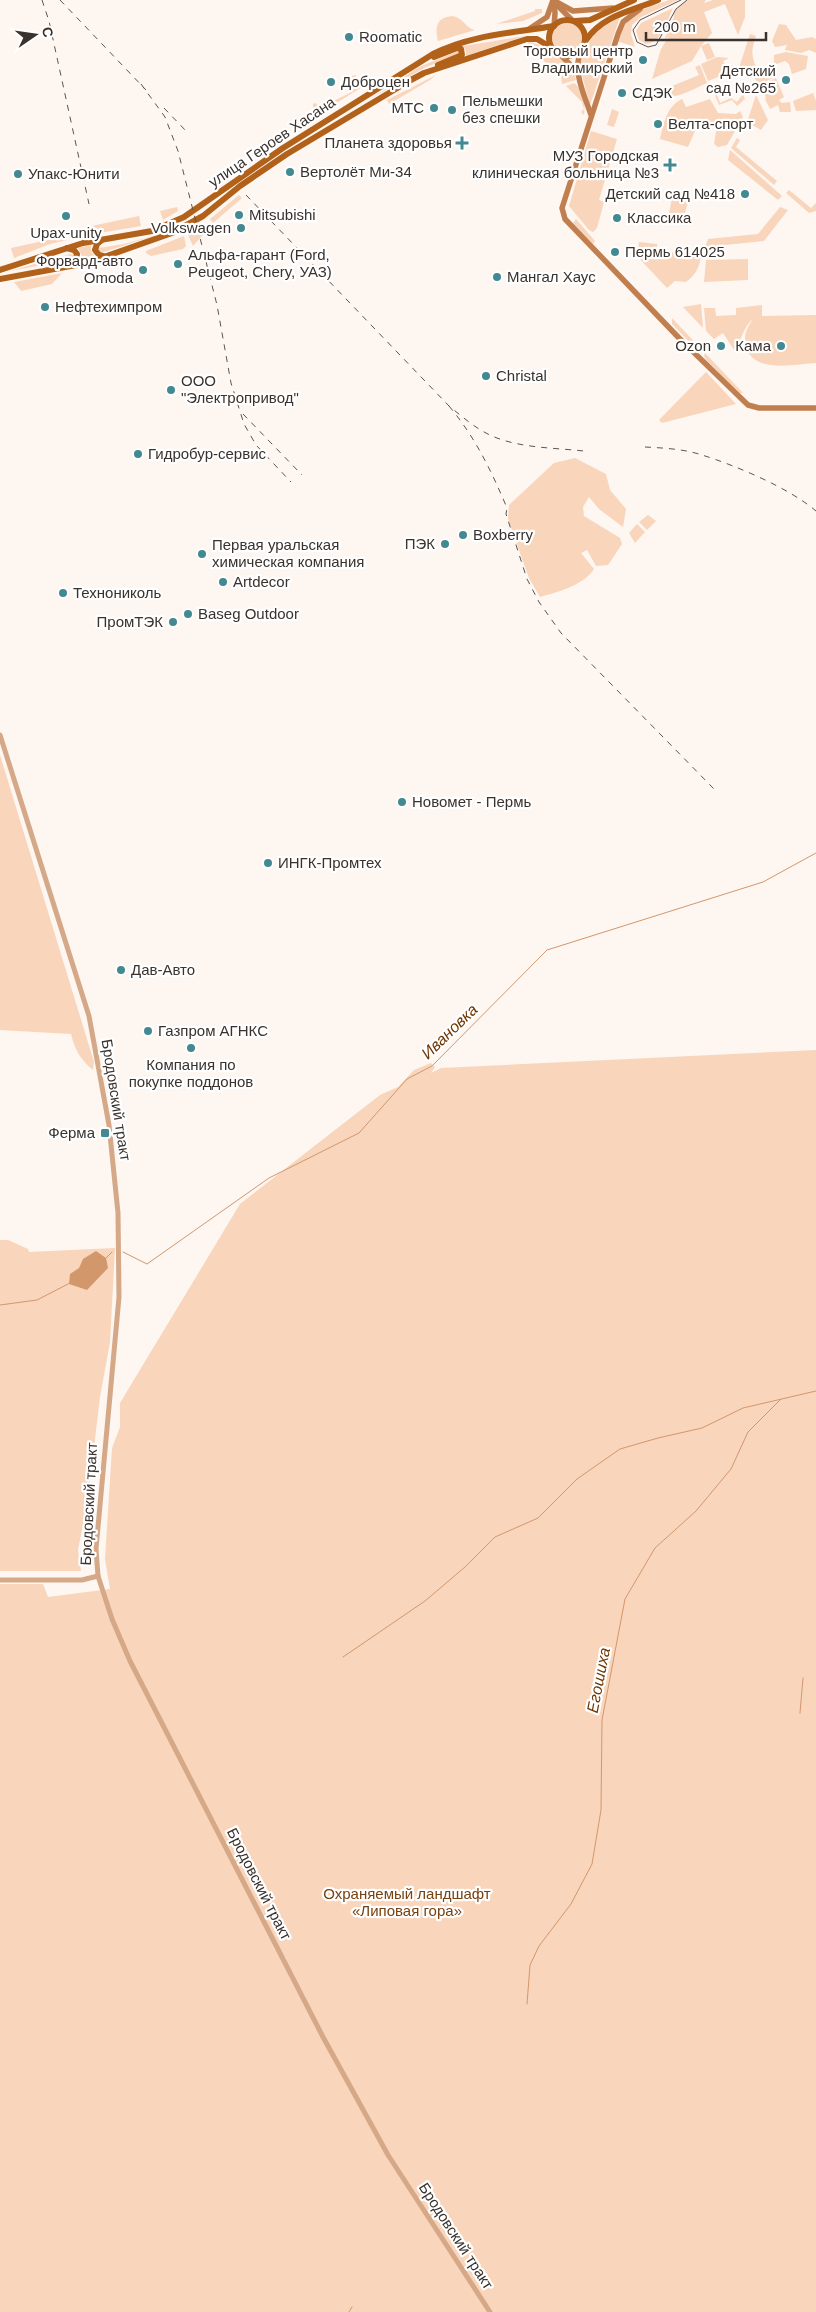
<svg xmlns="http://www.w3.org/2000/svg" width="816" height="2312" viewBox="0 0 816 2312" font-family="Arial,sans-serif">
  <rect width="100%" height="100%" fill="#fdf6f1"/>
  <!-- green -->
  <g fill="#f9d5bb">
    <path d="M669 0H678L641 17 632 25 631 34 635 47 617 41C630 9 638 12 669 0Z"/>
    <polygon points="688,0 706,0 704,3 713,0 745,0 745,17 738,35 725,4 704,12 712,33 701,46 709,43 715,57 707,60 701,46 692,61 652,79 661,49 669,36 664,40 674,17 673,14 679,6"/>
    <path d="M673 8C667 21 662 43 646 44L639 40 636 31 641 23Z"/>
    <polygon points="535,9 542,9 542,13 523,21 496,24 535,11"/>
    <path d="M452 16C464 18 465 28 475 30L438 41C435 27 436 18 452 16Z"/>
    <polygon points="620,17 590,105 578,60 596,31"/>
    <circle cx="567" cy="38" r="15"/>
    <polygon points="779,24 786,25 796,40 812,37 816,39 816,53 809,50 801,53 785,50 787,45 775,47 772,41"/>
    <path d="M750 34 756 36C751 50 751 56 757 69L736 77Z"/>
    <polygon points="525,36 466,56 466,51 463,46"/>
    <path d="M528 42C541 42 576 66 576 80L562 84 561 76 528 47Z"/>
    <polygon points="458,51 460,52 457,56 426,67 372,98 419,67"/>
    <polygon points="786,52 808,56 806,69 792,74 789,64 785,61 774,65 774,55"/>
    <polygon points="717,57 729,58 723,61 726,67 732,65 730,72 708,81 701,64"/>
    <path d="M700 65 707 83C691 90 672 103 655 93L699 75 695 67Z"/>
    <polygon points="770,67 775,77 758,85 753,74"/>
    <polygon points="355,75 362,87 327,109 325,105 350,93 350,77"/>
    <polygon points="436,75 430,80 389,104 387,100"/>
    <polygon points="776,78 784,97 779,100 782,103 790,102 791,112 780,112 778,105 770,109 765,99 766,98 760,85"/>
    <path d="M574 83C582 88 586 106 584 115L581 112 584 109 582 102 566 86Z"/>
    <polygon points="716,86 719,91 716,93 720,103 731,98 737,102 743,94 745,99 737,106 732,100 719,105 712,88"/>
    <polygon points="813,93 816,101 816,110 796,111 793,101"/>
    <polygon points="756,95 768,120 761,130 747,122"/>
    <path d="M682 99 686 107 710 99 718 113 736 114 740 111 743 117 727 145 718 147 714 144 717 126 708 123 707 125 698 124 688 147 660 139C664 123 666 107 682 99Z"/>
    <polygon points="316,103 320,113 294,129 290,125 313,111 313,104"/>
    <polygon points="612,109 619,112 614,127 607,125"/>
    <polygon points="591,131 617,139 599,200 604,202 597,228 593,232 589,230 569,206"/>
    <polygon points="737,138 740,140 736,147 777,181 774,185 731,148"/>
    <polygon points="730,150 782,196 778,200 728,160"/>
    <polygon points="789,190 811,208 816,203 816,211 809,213 786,193"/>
    <polygon points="239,195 242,198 213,223 210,219"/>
    <polygon points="672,198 688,202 684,216 669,213"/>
    <polygon points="177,207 178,211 163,220 160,211"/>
    <polygon points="780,207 788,210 764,241 705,247 708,239 758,234"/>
    <polygon points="139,216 141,226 82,236 73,234 73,232 87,227"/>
    <polygon points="576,219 595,241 593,244 573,223"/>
    <polygon points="203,224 208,229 193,246 188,235"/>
    <polygon points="156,235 101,253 97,249 99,248 124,244"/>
    <polygon points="66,236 67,240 50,244 14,258 11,248"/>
    <polygon points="184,236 186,246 183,249 151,256 146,253 146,251"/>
    <path d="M639 242 657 244V252L694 253V246H700C702 262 699 272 686 282L675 281 667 288 637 256Z"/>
    <polygon points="91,245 91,251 95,257 81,260 81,254 78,248"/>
    <polygon points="70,254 75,256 74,259 10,271"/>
    <polygon points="748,259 748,280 704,282 706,260"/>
    <polygon points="62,273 52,284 21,291 14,282"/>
    <polygon points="701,304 703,328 683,307"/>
    <path d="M762 305V316L816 315V363C795 364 754 374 746 347 743 335 747 328 753 319 743 327 742 340 734 350L723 333 714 339 706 331 704 308H715L716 316 736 315V308Z"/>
    <polygon points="672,318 703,351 700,353 672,324"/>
    <polygon points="705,353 743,393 740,393 706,360 704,356"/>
    <polygon points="706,372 736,404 662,423 659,420"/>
    <path d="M575 458 606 474 610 490 626 509 623 527 599 509 589 497 583 507 584 516 620 538 622 544 608 565 596 566 587 550 581 553 594 569C584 585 558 592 540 597L529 578 508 519 509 505 554 463Z"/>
    <polygon points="648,515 656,521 647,530 639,522"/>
    <polygon points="637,524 645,532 635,543 629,533"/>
    <path d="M0 755 94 1062 93 1070C80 1059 75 1050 71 1034L0 1030Z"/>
    <polygon points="816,1050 816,2312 0,2312 0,1584 43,1584 48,1597 110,1589 105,1559 112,1448 120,1427 120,1403 240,1204 380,1095 398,1087 414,1070 431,1063 435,1067 431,1073 441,1068"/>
    <polygon points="0,1240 8,1240 28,1249 29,1252 115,1248 110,1342 100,1397 88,1498 78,1550 81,1571 0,1571"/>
  </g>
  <!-- water -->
  <polygon fill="#d3976c" points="96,1251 106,1258 108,1268 87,1290 69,1284 70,1274 79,1268 83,1259"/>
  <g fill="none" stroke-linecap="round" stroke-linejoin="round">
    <!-- stream -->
    <g stroke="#d3976c" stroke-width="1">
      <polyline points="123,1252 147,1264 269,1178 359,1133 407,1079 432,1066 547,950 763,882 816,853"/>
      <polyline points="106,1258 112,1252"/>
      <polyline points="0,1305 37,1300 70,1283"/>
      <polyline points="343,1657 425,1601 465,1567 495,1537 538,1518 577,1479 620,1449 658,1438 702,1428 743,1408 816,1391"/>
      <polyline points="800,1713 803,1678"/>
      <polyline points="527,2004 530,1965 539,1946 571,1904 592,1864 601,1810 602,1720 625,1599 655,1548 696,1511 731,1469 748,1432 781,1399"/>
      <polyline points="349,2312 352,2307"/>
    </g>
    <!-- tertiary -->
    <g stroke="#d5a888" stroke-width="5">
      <polyline points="0,735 89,1016 109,1125 118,1213 119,1297 96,1549 98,1576 112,1619 130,1661 323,2037 388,2155 490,2312"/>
      <polyline points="0,1580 82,1580 98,1576"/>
    </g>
    <!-- secondary -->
    <g stroke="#c17f4f" stroke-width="5.5">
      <polyline points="553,0 573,11 613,8"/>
      <polyline points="556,4 572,20"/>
      <polyline points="640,9 623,22 618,34 562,208 565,219 679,338 748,405 759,408 816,408"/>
      <polyline points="554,26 555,13 554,2"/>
      <polyline points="529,29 547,17 553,0"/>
      <path d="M581 50C572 71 584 94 591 115"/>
      <polyline points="560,54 577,72"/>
    </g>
    <!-- primary -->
    <g stroke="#b16119" stroke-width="6">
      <circle cx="567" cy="38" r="18"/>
      <polyline points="575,21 590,20 634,0"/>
      <path d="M586 40C603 15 632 11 658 0"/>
      <polyline points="434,57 457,48 461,49 462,55 438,65"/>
      <polyline points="102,240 97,244 95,250 99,255 106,257"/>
      <polyline points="67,248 74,250 77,254 76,261 72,265"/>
      <path d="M0 270 83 243 152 231 184 217 283 148 433 54C470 35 513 33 554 26"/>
      <polyline points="0,279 87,263 172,233 203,216 240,186 287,154 409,81 424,73 527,39 537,39 552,48"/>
    </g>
    <!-- tram -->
    <polyline stroke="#5b544f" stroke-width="1" points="681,0 640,20 633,30 637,42 648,47 656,45 676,9 687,0"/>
    <!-- rail -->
    <g stroke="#5b544f" stroke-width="1" stroke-dasharray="6 6" stroke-linecap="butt">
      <polyline points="42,0 49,21 89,204"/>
      <polyline points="60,0 146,90"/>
      <polyline points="141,84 165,117 178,151 217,305 231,383 244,424 256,445 291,482"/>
      <polyline points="164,108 188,133"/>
      <path d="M246 195 449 406C464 418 478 431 497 438 523 448 556 448 584 451"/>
      <path d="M449 406C475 437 491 470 507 508L506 514 527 579 539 602 561 633 715 790"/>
      <polyline points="243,414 302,475"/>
      <path d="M645 447C664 448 684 449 702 455 737 466 789 488 816 511"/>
    </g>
  </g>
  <!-- markers -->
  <g fill="#428992" stroke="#fff" stroke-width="2">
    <circle cx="349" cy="37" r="5"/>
    <circle cx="643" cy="60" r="5"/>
    <circle cx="786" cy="80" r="5"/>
    <circle cx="331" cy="82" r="5"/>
    <circle cx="622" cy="93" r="5"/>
    <circle cx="434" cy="108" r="5"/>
    <circle cx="452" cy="110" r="5"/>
    <circle cx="658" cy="124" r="5"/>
    <path d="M459.5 135.5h5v5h5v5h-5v5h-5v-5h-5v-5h5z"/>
    <path d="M667.5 157.5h5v5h5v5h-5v5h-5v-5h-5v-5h5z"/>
    <circle cx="290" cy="172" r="5"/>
    <circle cx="18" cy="174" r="5"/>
    <circle cx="745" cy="194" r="5"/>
    <circle cx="239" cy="215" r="5"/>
    <circle cx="66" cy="216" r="5"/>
    <circle cx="617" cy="218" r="5"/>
    <circle cx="241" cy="228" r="5"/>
    <circle cx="615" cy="252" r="5"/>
    <circle cx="178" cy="264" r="5"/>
    <circle cx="143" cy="270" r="5"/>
    <circle cx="497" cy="277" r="5"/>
    <circle cx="45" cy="307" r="5"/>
    <circle cx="721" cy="346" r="5"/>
    <circle cx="781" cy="346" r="5"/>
    <circle cx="486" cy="376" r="5"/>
    <circle cx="171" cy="390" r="5"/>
    <circle cx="138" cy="454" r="5"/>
    <circle cx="463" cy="535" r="5"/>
    <circle cx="445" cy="544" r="5"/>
    <circle cx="202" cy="554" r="5"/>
    <circle cx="223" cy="582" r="5"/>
    <circle cx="63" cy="593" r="5"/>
    <circle cx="188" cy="614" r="5"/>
    <circle cx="173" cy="622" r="5"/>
    <circle cx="402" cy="802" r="5"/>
    <circle cx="268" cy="863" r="5"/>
    <circle cx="121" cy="970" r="5"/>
    <circle cx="148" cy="1031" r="5"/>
    <circle cx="191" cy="1048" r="5"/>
    <rect x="100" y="1128" width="10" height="10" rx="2.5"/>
  </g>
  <g text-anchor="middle" stroke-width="4.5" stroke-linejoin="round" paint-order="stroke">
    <!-- poi labels -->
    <g font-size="15" fill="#39322d" stroke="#fff" text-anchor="start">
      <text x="359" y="42">Roomatic</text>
      <text x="633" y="56" text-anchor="end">Торговый центр<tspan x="633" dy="17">Владимирский</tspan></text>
      <text x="776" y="76" text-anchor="end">Детский<tspan x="776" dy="17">сад №265</tspan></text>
      <text x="341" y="87">Доброцен</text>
      <text x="632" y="98">СДЭК</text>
      <text x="462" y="106">Пельмешки<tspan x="462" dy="17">без спешки</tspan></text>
      <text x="424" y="113" text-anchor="end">МТС</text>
      <text x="668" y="129">Велта-спорт</text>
      <text x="452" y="148" text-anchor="end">Планета здоровья</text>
      <text x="659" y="161" text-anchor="end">МУЗ Городская<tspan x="659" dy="17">клиническая больница №3</tspan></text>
      <text x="300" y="177">Вертолёт Ми-34</text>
      <text x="28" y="179">Упакс-Юнити</text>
      <text x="735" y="199" text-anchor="end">Детский сад №418</text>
      <text x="249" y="220">Mitsubishi</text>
      <text x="627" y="223">Классика</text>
      <text x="231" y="233" text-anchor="end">Volkswagen</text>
      <text x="66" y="238" text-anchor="middle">Upax-unity</text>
      <text x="625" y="257">Пермь 614025</text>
      <text x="188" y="260">Альфа-гарант (Ford,<tspan x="188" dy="17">Peugeot, Chery, УАЗ)</tspan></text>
      <text x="133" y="266" text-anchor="end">Форвард-авто<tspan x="133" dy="17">Omoda</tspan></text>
      <text x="507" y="282">Мангал Хаус</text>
      <text x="55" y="312">Нефтехимпром</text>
      <text x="711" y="351" text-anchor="end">Ozon</text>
      <text x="771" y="351" text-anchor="end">Кама</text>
      <text x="496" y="381">Christal</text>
      <text x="181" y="386">ООО<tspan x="181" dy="17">"Электропривод"</tspan></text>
      <text x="148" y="459">Гидробур-сервис</text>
      <text x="473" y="540">Boxberry</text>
      <text x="435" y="549" text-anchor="end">ПЭК</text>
      <text x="212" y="550">Первая уральская<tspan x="212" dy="17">химическая компания</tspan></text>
      <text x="233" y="587">Artdecor</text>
      <text x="73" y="598">Технониколь</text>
      <text x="198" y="619">Baseg Outdoor</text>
      <text x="163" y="627" text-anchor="end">ПромТЭК</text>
      <text x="412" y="807">Новомет - Пермь</text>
      <text x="278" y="868">ИНГК-Промтех</text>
      <text x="131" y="975">Дав-Авто</text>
      <text x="158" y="1036">Газпром АГНКС</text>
      <text x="191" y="1070" text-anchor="middle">Компания по<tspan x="191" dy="17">покупке поддонов</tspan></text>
      <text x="95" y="1138" text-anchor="end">Ферма</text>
    </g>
    <!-- street labels -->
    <g font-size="15" fill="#39322d" stroke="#fff">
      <text transform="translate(272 142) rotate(-34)" y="5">улица Героев Хасана</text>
      <text transform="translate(116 1100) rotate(81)" y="5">Бродовский тракт</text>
      <text transform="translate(89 1504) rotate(-87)" y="5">Бродовский тракт</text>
      <text transform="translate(259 1884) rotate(63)" y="5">Бродовский тракт</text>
      <text transform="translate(456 2236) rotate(57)" y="5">Бродовский тракт</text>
    </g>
    <!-- park labels -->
    <g font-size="15" fill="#79410f" stroke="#fff">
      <text x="407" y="1899">Охраняемый ландшафт<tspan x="407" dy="17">«Липовая гора»</tspan></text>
    </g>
    <!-- water labels -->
    <g font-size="16" font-style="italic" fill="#6f3700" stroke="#fff">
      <text transform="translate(449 1031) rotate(-44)" y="6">Ивановка</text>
      <text transform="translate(598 1680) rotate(-79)" y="6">Егошиха</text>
    </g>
  </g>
  <!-- north arrow -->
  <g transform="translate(35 35) rotate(77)" stroke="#ffffff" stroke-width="4" paint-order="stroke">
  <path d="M0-4L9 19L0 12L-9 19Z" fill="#39322d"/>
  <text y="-8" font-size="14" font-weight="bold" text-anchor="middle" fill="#39322d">С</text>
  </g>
  <!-- scale -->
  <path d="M646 32v8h120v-8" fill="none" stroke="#39322d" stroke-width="2.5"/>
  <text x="654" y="32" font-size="15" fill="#39322d" stroke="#ffffff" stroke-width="4" paint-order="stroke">200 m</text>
</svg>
